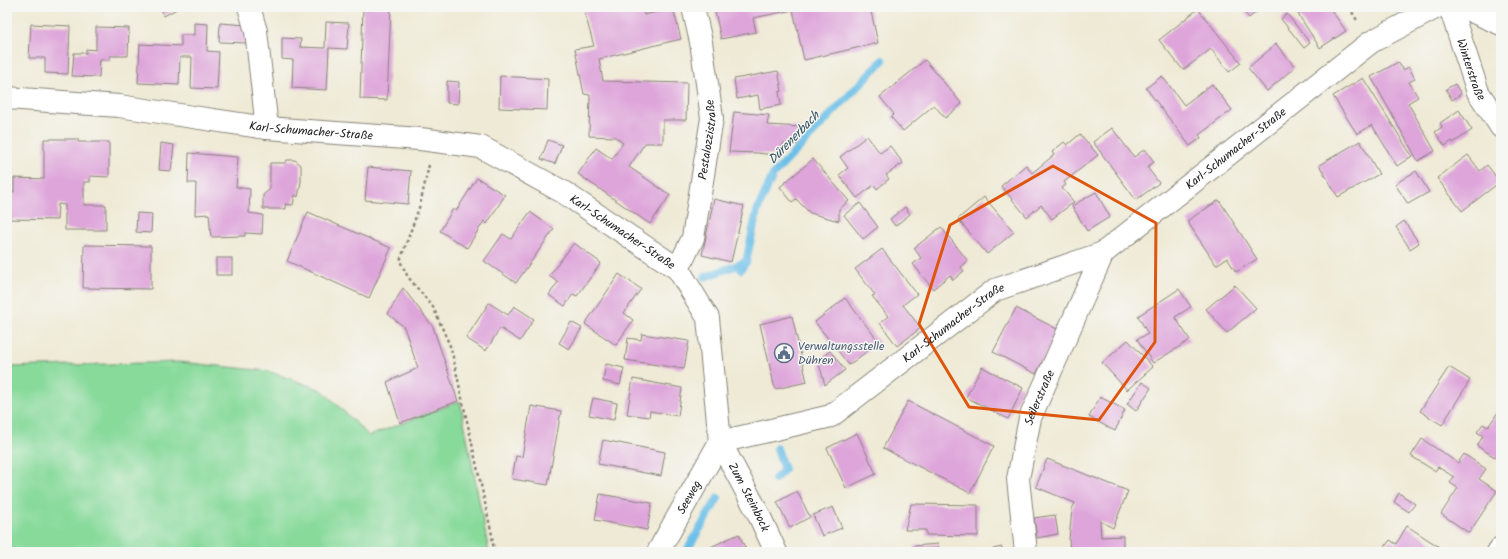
<svg xmlns="http://www.w3.org/2000/svg" width="1508" height="559" viewBox="0 0 1508 559" font-family="Kalam,sans-serif">
  <rect width="100%" height="100%" fill="#f6f6f2"/>
  <filter id="ink" filterUnits="userSpaceOnUse"><feTurbulence type="fractalNoise" baseFrequency=".025" numOctaves="2"/><feDisplacementMap in="SourceGraphic" scale="8" xChannelSelector="R" yChannelSelector="G"/><feConvolveMatrix kernelMatrix="1 2 1 2 8 2 1 2 1" color-interpolation-filters="sRGB"/></filter>
  <filter id="wash" filterUnits="userSpaceOnUse"><feTurbulence type="fractalNoise" baseFrequency=".012" numOctaves="4" result="noise"/><feDisplacementMap in="SourceGraphic" scale="16" xChannelSelector="R" yChannelSelector="G"/><feGaussianBlur stdDeviation="0.9" result="paint"/><feColorMatrix in="noise" values="0 0 0 0 0 0 0 0 0 0 0 0 0 0 0 0 0 1.4 0 .05"/><feComposite in="paint" operator="in"/></filter>
  <g filter="url(#wash)">
    <rect width="100%" height="100%" fill="#efead5"/>
    <!-- green -->
    <polygon fill="#88da9b" stroke="#527b5c" points="179,362 268,371 322,390 369,436 460,401 489,552 7,552 7,367"/>
    <g fill="none" stroke-linecap="round" stroke-linejoin="round">
      <!-- stream -->
      <g stroke="#6cbfe8" stroke-width="8">
        <polyline points="741,269 746,262 757,211 773,175 883,60"/>
        <polyline points="705,277 746,262"/>
        <polyline points="775,479 784,470 777,448"/>
        <polyline points="686,552 718,498"/>
      </g>
    </g>
    <g id="blocks">
      <!-- building -->
      <g fill="#dea5da">
        <polygon points="160,7 180,7 164,16"/>
        <polygon points="363,7 391,7 387,100 360,99"/>
        <polygon points="583,7 643,7 644,15 673,8 681,39 599,59 603,81 687,83 686,120 663,120 663,143 645,143 629,167 670,195 650,224 578,174 596,148 612,159 623,143 615,137 589,136 590,95 584,94 575,49 594,46"/>
        <polygon points="714,7 870,7 878,43 804,60 793,10 753,18 756,32 721,39"/>
        <polygon points="1240,7 1262,7 1249,18"/>
        <polygon points="1308,7 1329,7 1346,31 1320,48 1298,14"/>
        <polygon points="1198,9 1241,63 1229,72 1211,49 1183,70 1159,40"/>
        <polygon points="1287,14 1310,43 1304,48 1281,19"/>
        <polygon points="326,22 349,23 347,49 329,48 327,90 292,88 293,60 282,59 282,38 301,39 300,47 325,48"/>
        <polygon points="194,23 208,24 207,51 219,52 217,89 191,88 192,57 180,57 179,85 138,83 140,44 181,46 181,35 194,35"/>
        <polygon points="220,23 247,25 246,43 219,42"/>
        <polygon points="31,24 70,26 68,74 45,73 45,58 29,58"/>
        <polygon points="96,27 129,28 128,56 110,56 110,60 100,60 99,77 72,76 74,53 86,53 86,49 96,50"/>
        <polygon points="1276,44 1295,67 1267,91 1248,68"/>
        <polygon points="925,60 962,104 945,118 934,105 903,131 891,117 894,114 880,97"/>
        <polygon points="1398,62 1403,70 1409,67 1415,79 1409,82 1418,97 1408,103 1435,151 1418,161 1371,77"/>
        <polygon points="778,71 782,91 779,92 781,105 760,109 758,95 737,99 734,79"/>
        <polygon points="500,76 548,79 547,110 499,108"/>
        <polygon points="1162,76 1184,105 1212,84 1232,110 1199,135 1201,138 1190,146 1146,88"/>
        <polygon points="1363,78 1412,156 1397,166 1372,125 1357,134 1333,96"/>
        <polygon points="447,81 459,82 458,104 447,103"/>
        <polygon points="1455,84 1461,94 1452,100 1446,89"/>
        <polygon points="1459,110 1472,130 1453,143 1452,141 1445,146 1435,132 1442,127 1440,123"/>
        <polygon points="734,112 769,115 767,125 801,127 798,144 783,144 781,156 758,153 729,152"/>
        <polygon points="1112,128 1134,157 1145,149 1154,162 1147,167 1159,183 1136,200 1093,142"/>
        <polygon points="1080,134 1098,155 1064,182 1066,185 1062,188 1074,202 1052,219 1041,205 1027,217 1001,186 1026,165 1032,173 1054,155 1052,152 1064,142 1067,145"/>
        <polygon points="867,136 880,153 890,146 903,163 886,175 889,179 877,189 874,185 857,198 839,175 848,168 840,157"/>
        <polygon points="44,139 78,139 78,142 109,142 109,177 90,176 90,182 84,182 84,205 106,205 106,230 65,230 65,205 58,204 57,220 10,219 11,192 14,192 14,178 44,179"/>
        <polygon points="548,140 562,145 555,164 541,159"/>
        <polygon points="1360,141 1379,174 1338,197 1319,165"/>
        <polygon points="161,143 174,145 171,171 159,170"/>
        <polygon points="7,151 12,172 7,173"/>
        <polygon points="189,153 238,157 236,187 250,189 249,213 263,215 262,234 245,233 245,236 211,237 209,214 195,215 196,183 188,183"/>
        <polygon points="1468,155 1480,171 1487,165 1500,182 1462,211 1437,178"/>
        <polygon points="813,159 849,201 839,209 839,221 810,213 796,199 792,202 780,187"/>
        <polygon points="287,160 295,160 301,165 301,182 298,197 295,195 293,205 285,204 286,209 263,209 263,195 270,189 270,163 285,163"/>
        <polygon points="368,167 411,171 408,204 365,200"/>
        <polygon points="1416,171 1429,192 1408,204 1395,184"/>
        <polygon points="477,178 505,195 487,224 484,221 467,248 440,231 453,209 456,211"/>
        <polygon points="1096,192 1110,217 1087,231 1072,206"/>
        <polygon points="984,197 1014,232 987,254 958,219"/>
        <polygon points="714,199 744,206 731,262 702,255"/>
        <polygon points="1219,200 1257,259 1236,272 1227,258 1216,265 1187,221"/>
        <polygon points="860,203 878,227 863,239 844,215"/>
        <polygon points="905,207 910,214 895,226 890,219"/>
        <polygon points="308,212 391,248 369,298 287,261"/>
        <polygon points="530,212 554,229 516,283 484,261 503,234 511,239"/>
        <polygon points="137,213 152,214 151,233 136,232"/>
        <polygon points="1404,221 1419,243 1410,249 1396,227"/>
        <polygon points="941,227 968,261 961,267 964,271 953,280 950,275 933,289 913,264 921,258 914,248"/>
        <polygon points="574,243 601,263 577,296 573,294 565,306 549,295 558,282 549,276"/>
        <polygon points="84,245 151,246 151,289 83,288"/>
        <polygon points="882,249 917,294 903,305 921,328 897,346 880,323 888,316 872,296 875,295 855,269"/>
        <rect x="216" y="258" width="16" height="17"/>
        <polygon points="619,274 641,289 624,313 633,320 616,345 585,324"/>
        <polygon points="1235,285 1256,308 1227,333 1206,309"/>
        <polygon points="403,288 433,327 458,401 400,423 387,382 418,368 404,327 388,314"/>
        <polygon points="1179,289 1191,307 1175,317 1190,340 1153,363 1137,339 1148,334 1138,316"/>
        <polygon points="845,298 879,342 849,365 815,322"/>
        <polygon points="489,303 508,315 514,306 534,319 520,341 500,328 486,351 466,338"/>
        <polygon points="1016,308 1059,330 1036,374 993,352"/>
        <polygon points="792,316 807,382 775,389 760,324"/>
        <polygon points="571,322 582,328 569,349 559,343"/>
        <polygon points="642,334 689,341 684,369 625,360 628,338 641,340"/>
        <polygon points="1128,340 1153,367 1127,390 1102,363"/>
        <polygon points="830,351 845,370 825,385 818,360"/>
        <polygon points="606,364 624,368 620,385 603,381"/>
        <polygon points="982,367 1023,388 1008,419 966,397"/>
        <polygon points="1449,367 1470,380 1442,425 1420,411"/>
        <polygon points="633,379 682,388 678,416 650,411 649,417 627,414"/>
        <polygon points="1142,382 1151,388 1136,411 1127,404"/>
        <polygon points="1100,397 1125,410 1115,431 1089,417"/>
        <polygon points="593,398 617,403 614,420 589,415"/>
        <polygon points="908,401 994,446 970,493 883,448"/>
        <polygon points="531,406 561,411 548,485 512,479 516,456 522,457"/>
        <polygon points="1501,408 1501,461 1477,446 1483,436 1477,432 1483,424 1488,427"/>
        <polygon points="857,433 876,474 846,488 827,448"/>
        <polygon points="1422,439 1458,463 1464,454 1486,469 1479,479 1497,491 1469,533 1441,514 1458,488 1450,483 1454,477 1438,467 1435,471 1411,456"/>
        <polygon points="603,440 665,452 661,476 598,464"/>
        <polygon points="1047,459 1128,491 1113,528 1100,521 1101,537 1123,536 1123,552 1070,552 1069,539 1072,509 1075,503 1036,487"/>
        <polygon points="797,491 810,517 790,528 777,502"/>
        <polygon points="1399,493 1415,504 1409,512 1394,502"/>
        <polygon points="600,494 652,503 647,530 595,520"/>
        <polygon points="911,504 978,505 978,536 926,535 926,530 905,530"/>
        <polygon points="833,507 842,528 822,536 813,515"/>
        <polygon points="1055,515 1058,534 1037,538 1034,518"/>
        <polygon points="1407,526 1447,552 1381,552 1390,540 1396,544"/>
        <polygon points="739,534 747,552 705,552 704,550"/>
        <polygon points="938,544 939,552 914,552 914,546"/>
        <polygon points="1002,547 1003,552 994,552 993,549"/>
      </g>
    </g>
  </g>
  <g filter="url(#ink)">
    <use href="#blocks" fill-opacity="0" stroke="#868378" stroke-width="1"/>
    <g fill="none" stroke-linecap="round" stroke-linejoin="round">
      <defs>
        <g id="minor">
          <polyline points="249,7 256,31 267,128"/>
          <path id="s1" d="M1450 7 1478 92 1501 127"/>
          <polyline points="1462,7 1501,24"/>
          <path id="s2" d="M7 98 119 106 267 128 420 139 481 147 563 192 678 269 708 318 720 442 758 513 776 552"/>
          <path id="s3" d="M678 269 693 238 712 118 701 42 693 7"/>
          <path id="s4" d="M720 442 831 416 995 290 1103 253 1371 42 1437 7"/>
          <path id="s5" d="M658 552 720 442"/>
          <path id="s6" d="M1026 552 1018 479 1030 418 1103 253"/>
          <polyline points="1498,552 1501,548"/>
        </g>
      </defs>
      <!-- minor casing -->
      <use href="#minor" stroke="#868378" stroke-width="24"/>
      <!-- path -->
      <g stroke="#868378" stroke-width="2.5" stroke-dasharray="3 3" stroke-linecap="butt">
        <polyline points="1349,7 1358,22"/>
        <polyline points="429,165 420,205 400,261 408,277 433,307 451,348 492,535 494,552"/>
      </g>
      <!-- minor -->
      <use href="#minor" stroke="#fff" stroke-width="22"/>
    </g>
  </g>
  <!-- marked area -->
  <path fill="none" stroke="#de560d" stroke-width="3" stroke-linejoin="round" d="M1053 166 1156 223 1155 342 1099 420 969 407 919 324 950 225Z"/>
  <!-- icons -->
  <defs>
    <symbol id="civic-ring" viewBox="-11 -11 22 22"><circle r="9.5" fill="#f6f6f2" stroke="#5c6f8a" stroke-width="1.5"/><path d="M-.6-6.5H3V-4.5H.6V-3L4-1V1h2V6H-6V1h2V-1L-.6-3ZM-1.2 2.5V6h2.4V2.5Z" fill="#5c6f8a"/></symbol>
  </defs>
  <g fill-rule="evenodd">
    <use href="#civic-ring" x="773" y="342" width="22" height="22"/>
  </g>
  <g text-anchor="middle" stroke-width="3" stroke-linejoin="round" paint-order="stroke">
    <!-- street labels -->
    <g font-size="12" fill="#1c1c1c" stroke="#f6f6f2">
      <text dy="4" stroke="none"><textPath href="#s1" startOffset="66">Winterstraße</textPath></text>
      <text dy="4" stroke="none"><textPath href="#s2" startOffset="306">Karl-Schumacher-Straße</textPath></text>
      <text dy="4" stroke="none"><textPath href="#s3" startOffset="134">Pestalozzistraße</textPath></text>
      <text dy="4" stroke="none"><textPath href="#s4" startOffset="604">Karl-Schumacher-Straße</textPath></text>
      <text dy="4" stroke="none"><textPath href="#s2" startOffset="642">Karl-Schumacher-Straße</textPath></text>
      <text dy="4" stroke="none"><textPath href="#s4" startOffset="268">Karl-Schumacher-Straße</textPath></text>
      <text dy="4" stroke="none"><textPath href="#s6" startOffset="158">Seilerstraße</textPath></text>
      <text dy="4" stroke="none"><textPath href="#s5" startOffset="63">Seeweg</textPath></text>
      <text dy="4" stroke="none"><textPath href="#s2" startOffset="953">Zum Steinbock</textPath></text>
    </g>
    <!-- service labels -->
    <g font-size="12" fill="#4e5e75" stroke="#f6f6f2" text-anchor="start">
      <text x="798" y="350">Verwaltungsstelle<tspan x="798" dy="14">Dühren</tspan></text>
    </g>
    <!-- water labels -->
    <g font-size="13" font-style="italic" fill="#385563" stroke="#f6f6f2">
      <text transform="translate(793 137) rotate(-46)" y="5">Dürenerbach</text>
    </g>
  </g>
  <!-- margin -->
  <rect width="1508" height="559" fill="none" stroke="#f6f6f2" stroke-width="24"/>
</svg>
